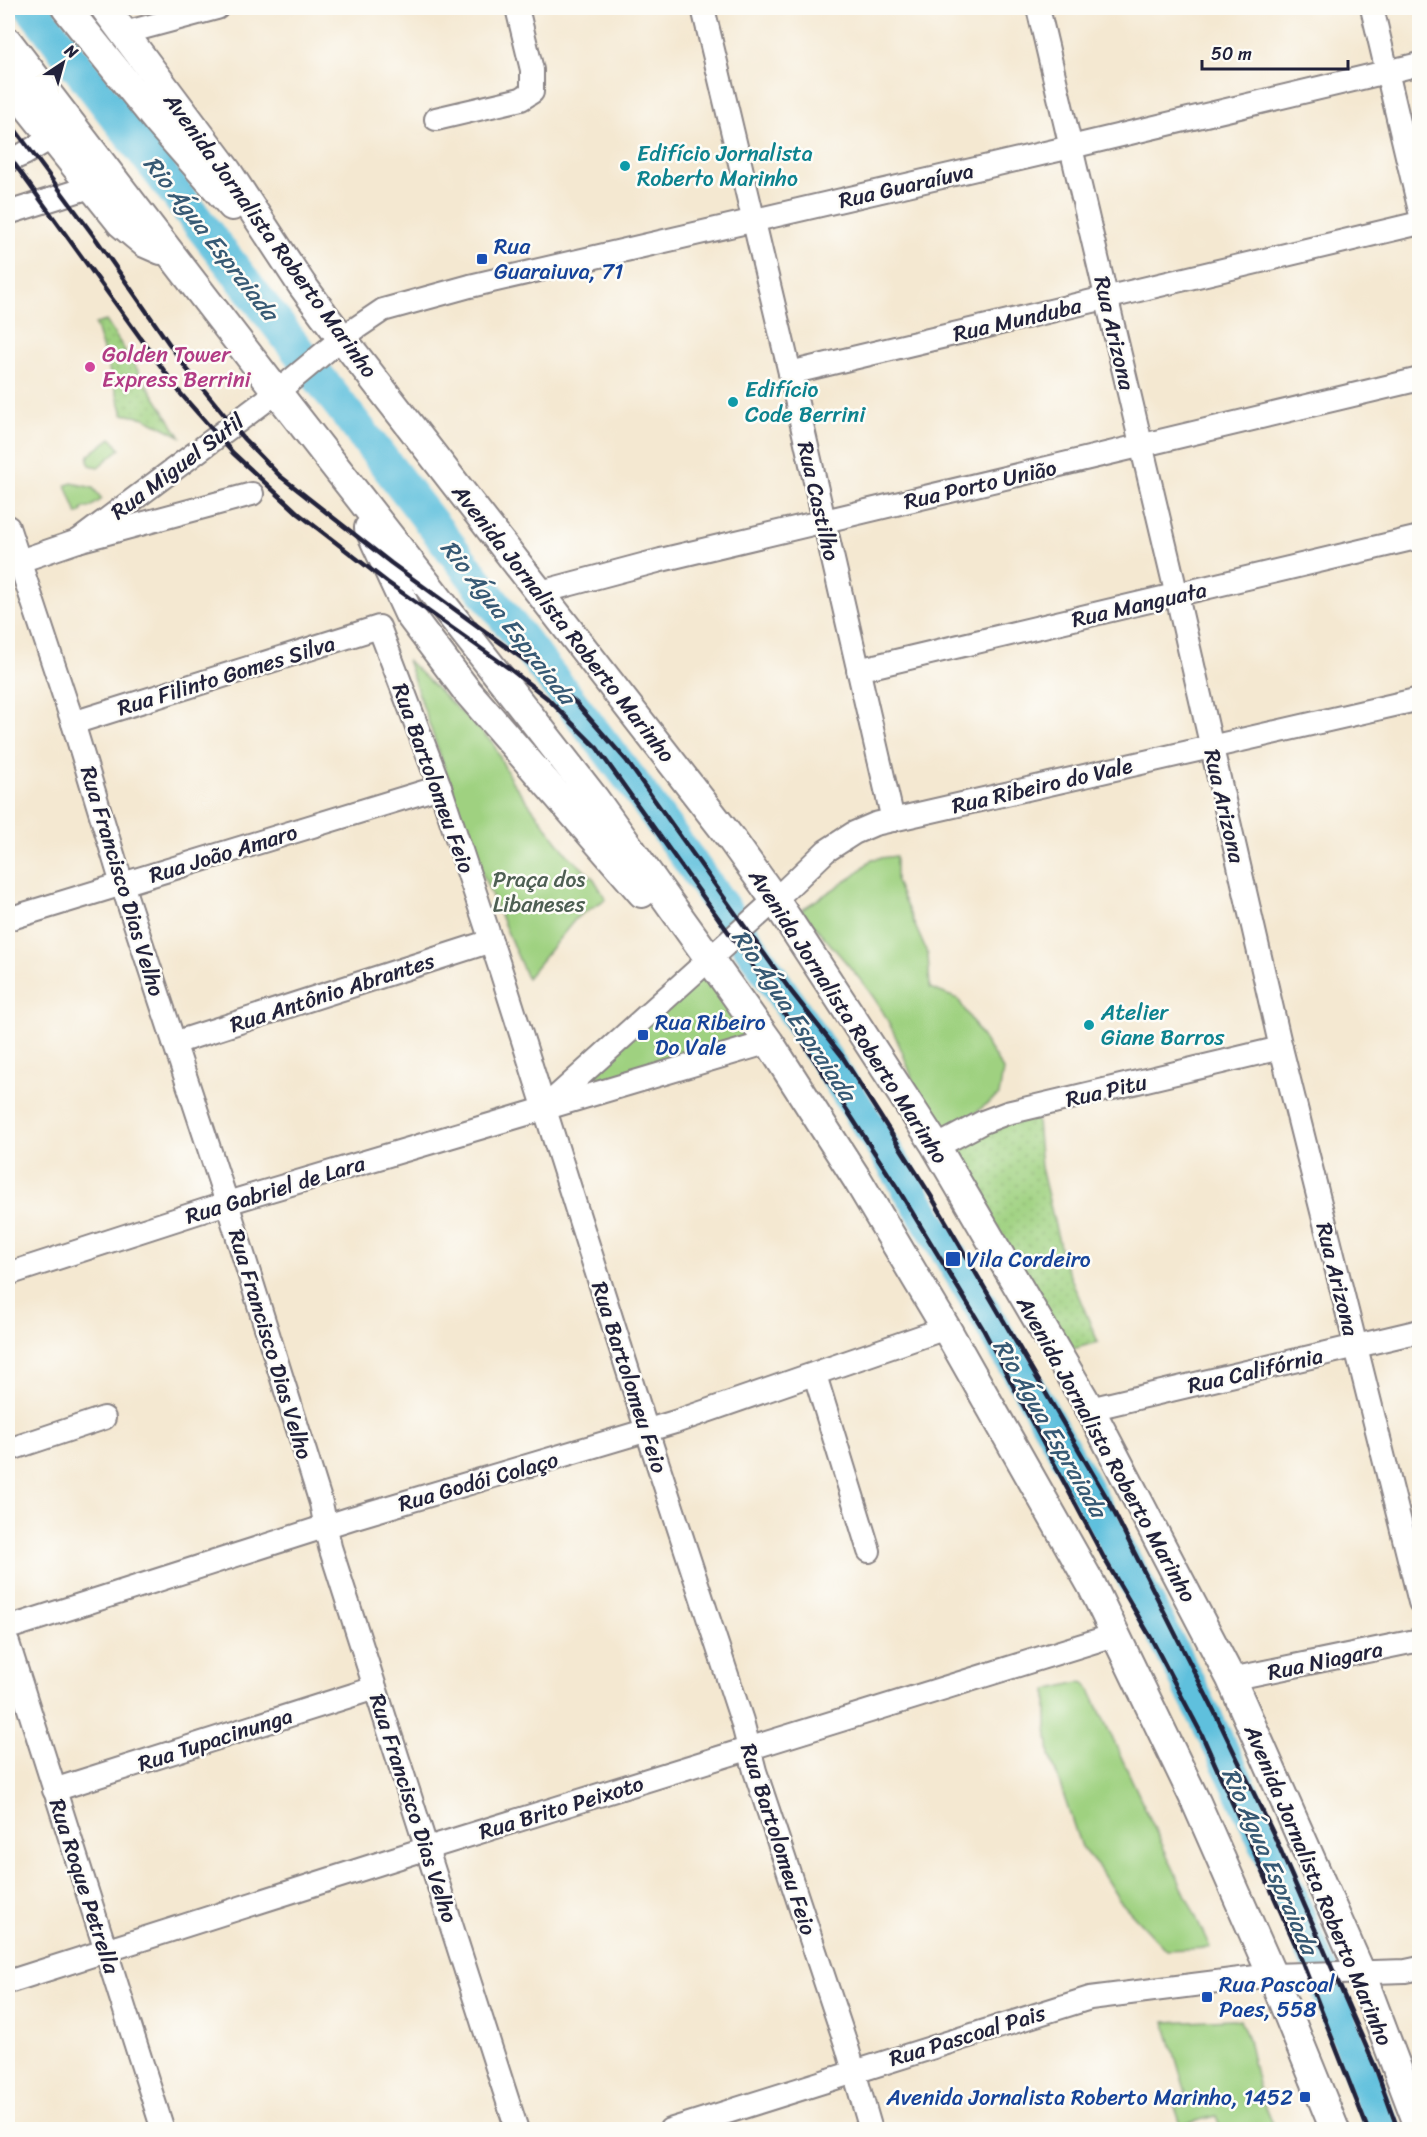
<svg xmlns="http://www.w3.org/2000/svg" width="1427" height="2137" viewBox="0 0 1427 2137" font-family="Sriracha,sans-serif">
  <defs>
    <pattern id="grass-dots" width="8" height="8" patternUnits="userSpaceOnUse" patternTransform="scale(1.5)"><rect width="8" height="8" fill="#9fd180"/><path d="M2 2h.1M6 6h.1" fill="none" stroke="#89b370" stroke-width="1.8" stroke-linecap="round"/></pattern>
  </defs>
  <rect width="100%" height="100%" fill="#fdfcf7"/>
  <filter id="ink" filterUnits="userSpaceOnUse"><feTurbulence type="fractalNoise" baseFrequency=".0167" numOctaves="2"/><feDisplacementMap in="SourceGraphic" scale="12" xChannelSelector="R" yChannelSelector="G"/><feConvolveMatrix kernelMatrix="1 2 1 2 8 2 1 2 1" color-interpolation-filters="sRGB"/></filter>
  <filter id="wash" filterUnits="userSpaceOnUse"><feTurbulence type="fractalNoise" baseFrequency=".008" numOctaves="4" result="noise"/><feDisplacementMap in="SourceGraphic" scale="24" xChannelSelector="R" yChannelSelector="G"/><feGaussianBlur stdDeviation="1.35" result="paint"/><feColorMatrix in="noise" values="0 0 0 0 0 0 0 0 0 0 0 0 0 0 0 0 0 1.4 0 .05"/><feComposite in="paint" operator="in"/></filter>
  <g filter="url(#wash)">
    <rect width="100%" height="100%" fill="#f4e8d1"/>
    <!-- grass -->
    <g fill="url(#grass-dots)" stroke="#607a5e" stroke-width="1.5">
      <polygon points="106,321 180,436 145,418 123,414 95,324"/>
      <polygon points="1028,1113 1037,1121 1041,1167 1063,1259 1098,1342 1061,1352 952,1145"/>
    </g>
    <!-- green -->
    <g fill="#9fd180" stroke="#607a5e" stroke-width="1.5">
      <polygon points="111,438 120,449 98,467 90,465 88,461 89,455"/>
      <polygon points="72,483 93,488 102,499 89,508 83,508 81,513 77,514 66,485"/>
      <polygon points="407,660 493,743 511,780 567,854 594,879 606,899 577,917 527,978 476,859"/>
      <path d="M896 856V882L928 955 930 988 958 999 1003 1070 999 1095 934 1143C917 1094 901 1033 869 991 848 963 823 937 801 910L854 876 872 859Z"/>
      <polygon points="708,960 765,1041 550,1105"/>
      <polygon points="1079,1682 1085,1683 1089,1688 1209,1945 1210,1947 1208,1948 1166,1950 1119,1900 1099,1868 1081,1847 1050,1755 1047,1727 1047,1690"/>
      <path d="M1233 2019 1240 2020C1250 2039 1252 2059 1257 2080 1261 2097 1268 2113 1275 2129H1221L1216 2116 1181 2125 1172 2098 1186 2093 1165 2022Z"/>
    </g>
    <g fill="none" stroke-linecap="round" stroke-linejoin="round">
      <!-- river -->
      <path stroke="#5fc0dd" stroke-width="34" d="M32 8 631 780C692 864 753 948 810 1035 979 1291 1136 1564 1265 1841 1309 1935 1345 2034 1384 2130"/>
    </g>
  </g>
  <g filter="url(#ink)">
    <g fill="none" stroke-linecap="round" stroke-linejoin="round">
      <defs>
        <g id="minor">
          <polyline points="703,8 790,373 893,820"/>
          <polyline points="1038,8 1177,596 1281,1048 1420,1602"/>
          <polyline points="1372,8 1420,211"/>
          <polyline points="124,33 217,8"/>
          <polyline points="436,119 521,99 532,92 532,70 517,8"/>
          <polyline points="8,161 24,154 51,138"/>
          <polyline points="8,213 90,187"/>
          <polyline points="790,373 1420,223"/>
          <polyline points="8,527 73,723 122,884 227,1203 321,1503 330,1547 517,2130"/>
          <polyline points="78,541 277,392 343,337 383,310 470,286 1071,147 1420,64"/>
          <polyline points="8,565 78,541 252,494"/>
          <polyline points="541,592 661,560 1420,379"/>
          <polyline points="858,670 1420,537"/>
          <polyline points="73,723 379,627 440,787 501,971 647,1431 742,1721 755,1771 847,2047 871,2130"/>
          <polyline points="8,919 440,787"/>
          <polyline points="174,1043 491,941"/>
          <polyline points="544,1108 775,900 826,851 854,833 875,824 1420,699"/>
          <polyline points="936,1147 983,1122 1007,1113 1281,1048"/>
          <polyline points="8,1274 227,1203 769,1042"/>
          <polyline points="815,1375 869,1551"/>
          <polyline points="1090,1409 1420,1331"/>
          <polyline points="8,1450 104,1418"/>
          <polyline points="8,1628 352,1518 675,1422 946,1328"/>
          <polyline points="8,1643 163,2130"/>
          <polyline points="1231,1679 1420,1640"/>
          <polyline points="54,1790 375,1688"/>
          <polyline points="8,1982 428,1848 1115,1635"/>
          <polyline points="670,2130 1090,1998 1272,1975 1406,1971 1420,1968"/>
        </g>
        <g id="major">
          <polyline points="66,8 158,122 232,206"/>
          <polyline points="105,8 227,171 302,285 324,315 732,840 775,900 934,1143 1090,1409 1231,1679 1361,1973 1420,2129"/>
          <polyline points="8,42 277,392 594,798 769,1042 857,1179 946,1328 1092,1586 1196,1802 1272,1975 1335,2130"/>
          <polyline points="8,82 121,223 145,243 161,250"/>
          <polyline points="369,528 409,614 467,691 642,893"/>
        </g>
      </defs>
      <!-- minor casing -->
      <use href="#minor" stroke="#8b8586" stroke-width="26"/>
      <!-- major casing -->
      <use href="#major" stroke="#8b8586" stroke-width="32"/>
      <!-- minor -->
      <use href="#minor" stroke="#fff" stroke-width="22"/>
      <!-- major -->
      <use href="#major" stroke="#fff" stroke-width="28"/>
      <!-- rail -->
      <g stroke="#22223b" stroke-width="4.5">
        <polyline points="8,120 96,239 186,368 244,439 280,476 391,563 534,667 576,703 626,760 790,990 842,1056 931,1196 1108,1500 1218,1719 1273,1833 1376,2069 1398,2130"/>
        <polyline points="8,155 181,394 233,453 299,514 387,582 510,669 547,698 597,748 766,985 898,1189 983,1329 1104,1558 1151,1638 1202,1735 1296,1946 1368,2130"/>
      </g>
    </g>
  </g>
  <!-- markers -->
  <g fill="#0f9aa8" stroke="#fdfcf7" stroke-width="2">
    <circle cx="625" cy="166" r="6"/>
    <circle cx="733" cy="402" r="6"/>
    <circle cx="1089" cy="1025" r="6"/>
  </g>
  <g fill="#1a4fb4" stroke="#fdfcf7" stroke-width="2">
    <rect x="476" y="253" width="12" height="12" rx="3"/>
    <rect x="637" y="1029" width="12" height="12" rx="3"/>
    <rect x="945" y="1251" width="16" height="16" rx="3"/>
    <rect x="1201" y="1991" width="12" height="12" rx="3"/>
    <rect x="1299" y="2091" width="12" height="12" rx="3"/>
  </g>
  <circle fill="#d1479c" stroke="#fdfcf7" stroke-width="2" cx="90" cy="367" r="6"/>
  <g text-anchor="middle" stroke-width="5" stroke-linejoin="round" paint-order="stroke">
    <!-- culture labels -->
    <g font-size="22" fill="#0d838f" stroke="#fdfcf7" text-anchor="start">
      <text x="637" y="161">Edifício Jornalista<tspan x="637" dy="25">Roberto Marinho</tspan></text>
      <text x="745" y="397">Edifício<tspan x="745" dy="25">Code Berrini</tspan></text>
      <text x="1101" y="1020">Atelier<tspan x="1101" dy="25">Giane Barros</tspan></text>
    </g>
    <!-- street labels -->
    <g font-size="22" fill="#22223b" stroke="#fdfcf7">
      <text transform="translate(906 185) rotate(-13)" y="8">Rua Guaraíuva</text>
      <text transform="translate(271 235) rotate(54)" y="8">Avenida Jornalista Roberto Marinho</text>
      <text transform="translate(1017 319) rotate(-13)" y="8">Rua Munduba</text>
      <text transform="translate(1115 333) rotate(77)" y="8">Rua Arizona</text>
      <text transform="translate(177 466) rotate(-37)" y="8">Rua Miguel Sutil</text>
      <text transform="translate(980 484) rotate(-13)" y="8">Rua Porto União</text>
      <text transform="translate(819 501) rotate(77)" y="8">Rua Castilho</text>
      <text transform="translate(1139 604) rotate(-13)" y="8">Rua Manguata</text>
      <text transform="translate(564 623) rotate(52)" y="8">Avenida Jornalista Roberto Marinho</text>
      <text transform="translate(226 675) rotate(-17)" y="8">Rua Filinto Gomes Silva</text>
      <text transform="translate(434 778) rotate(70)" y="8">Rua Bartolomeu Feio</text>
      <text transform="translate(1042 785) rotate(-13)" y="8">Rua Ribeiro do Vale</text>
      <text transform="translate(1225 806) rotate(77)" y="8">Rua Arizona</text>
      <text transform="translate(223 853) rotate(-17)" y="8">Rua João Amaro</text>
      <text transform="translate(123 881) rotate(73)" y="8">Rua Francisco Dias Velho</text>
      <text transform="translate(332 992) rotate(-18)" y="8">Rua Antônio Abrantes</text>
      <text transform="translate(849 1016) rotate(57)" y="8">Avenida Jornalista Roberto Marinho</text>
      <text transform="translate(1106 1090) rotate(-13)" y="8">Rua Pitu</text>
      <text transform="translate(275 1189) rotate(-17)" y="8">Rua Gabriel de Lara</text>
      <text transform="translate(1338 1279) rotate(76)" y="8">Rua Arizona</text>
      <text transform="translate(271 1344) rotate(73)" y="8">Rua Francisco Dias Velho</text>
      <text transform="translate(1255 1370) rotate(-13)" y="8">Rua Califórnia</text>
      <text transform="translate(630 1377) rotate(72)" y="8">Rua Bartolomeu Feio</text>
      <text transform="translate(1107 1449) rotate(61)" y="8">Avenida Jornalista Roberto Marinho</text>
      <text transform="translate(478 1481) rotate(-16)" y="8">Rua Godói Colaço</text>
      <text transform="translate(1325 1660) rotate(-12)" y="8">Rua Niagara</text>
      <text transform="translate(215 1739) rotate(-18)" y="8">Rua Tupacinunga</text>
      <text transform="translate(561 1807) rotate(-17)" y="8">Rua Brito Peixoto</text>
      <text transform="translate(414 1808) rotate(72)" y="8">Rua Francisco Dias Velho</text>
      <text transform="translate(779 1839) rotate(72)" y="8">Rua Bartolomeu Feio</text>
      <text transform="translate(1319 1885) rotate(67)" y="8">Avenida Jornalista Roberto Marinho</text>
      <text transform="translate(85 1886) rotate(72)" y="8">Rua Roque Petrella</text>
      <text transform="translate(967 2035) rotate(-17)" y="8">Rua Pascoal Pais</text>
    </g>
    <!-- transit labels -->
    <g font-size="22" fill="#164399" stroke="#fdfcf7" text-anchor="start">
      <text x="494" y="254">Rua<tspan x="494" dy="25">Guaraiuva, 71</tspan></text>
      <text x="655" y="1030">Rua Ribeiro<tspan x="655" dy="25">Do Vale</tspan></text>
      <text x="966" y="1267">Vila Cordeiro</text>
      <text x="1219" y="1992">Rua Pascoal<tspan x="1219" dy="25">Paes, 558</tspan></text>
      <text x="1293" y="2105" text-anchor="end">Avenida Jornalista Roberto Marinho, 1452</text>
    </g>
    <!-- hotel labels -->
    <g font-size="22" fill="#b23c85" stroke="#fdfcf7" text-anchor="start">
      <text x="102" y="362">Golden Tower<tspan x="102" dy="25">Express Berrini</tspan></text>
    </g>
    <!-- park labels -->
    <g font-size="22" fill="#4e5f53" stroke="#fdfcf7">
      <text x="539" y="887">Praça dos<tspan x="539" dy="25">Libaneses</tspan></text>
    </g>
    <!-- water labels -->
    <g font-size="24" font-style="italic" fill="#375974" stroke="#fdfcf7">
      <text transform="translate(211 238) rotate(52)" y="8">Rio Água Espraiada</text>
      <text transform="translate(508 622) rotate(52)" y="8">Rio Água Espraiada</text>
      <text transform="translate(794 1015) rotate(56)" y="8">Rio Água Espraiada</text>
      <text transform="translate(1050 1428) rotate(60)" y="8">Rio Água Espraiada</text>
      <text transform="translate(1270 1861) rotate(66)" y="8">Rio Água Espraiada</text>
    </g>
  </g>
  <!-- margin -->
  <rect width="1427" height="2137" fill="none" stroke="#fdfcf7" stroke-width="30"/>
  <!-- north arrow -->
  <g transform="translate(63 63) rotate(36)" stroke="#fdfcf7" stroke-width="4.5" paint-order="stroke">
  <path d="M0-4.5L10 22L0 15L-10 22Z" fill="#22223b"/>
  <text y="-9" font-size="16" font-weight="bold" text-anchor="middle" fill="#22223b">N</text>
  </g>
  <!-- scale -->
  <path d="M1202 60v9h146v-9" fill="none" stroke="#22223b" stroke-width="3"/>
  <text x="1211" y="60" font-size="18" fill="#22223b" stroke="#fdfcf7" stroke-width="4.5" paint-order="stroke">50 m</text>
</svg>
